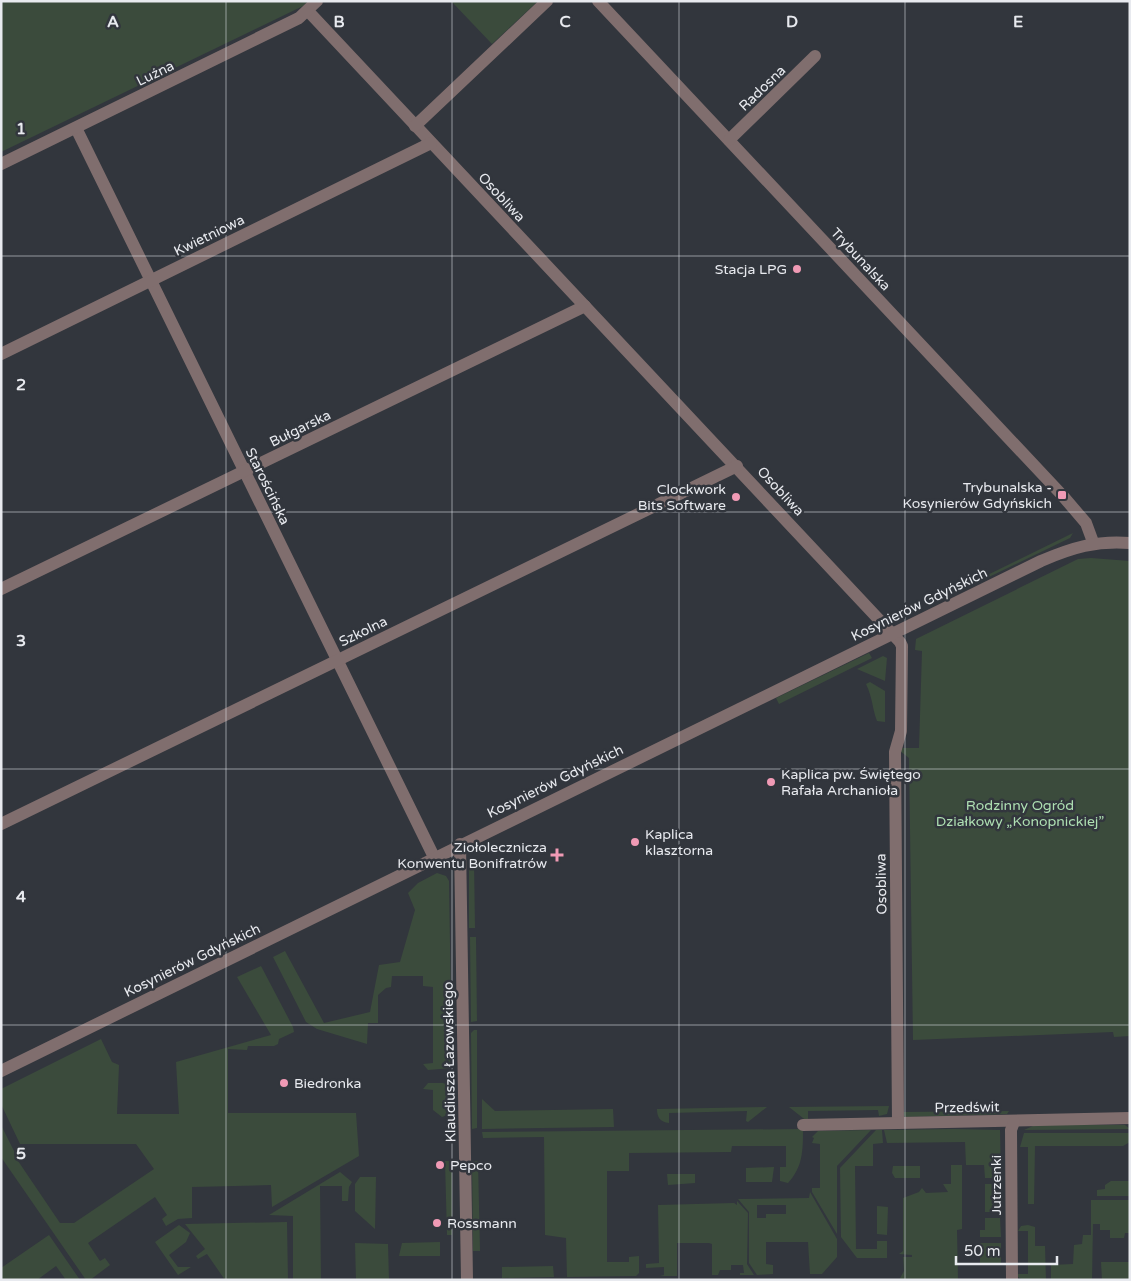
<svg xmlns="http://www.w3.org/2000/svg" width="1131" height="1281" viewBox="0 0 1131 1281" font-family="'Varela Round',sans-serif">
  <rect width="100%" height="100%" fill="#32363d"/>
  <!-- green -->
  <g fill="#3b4b3c" fill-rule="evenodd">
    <polygon points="1,1 308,1 303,6 1,152"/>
    <polygon points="451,1 538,1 492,44"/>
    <polygon points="1073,533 1070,538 966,588 965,586"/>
    <polygon points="1091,558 1130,561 1130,1036 1114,1037 1113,1032 913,1040 909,758 900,751 903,748 919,748 922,651 915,650 916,639 1078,559"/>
    <polygon points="869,653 872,658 779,704 776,698"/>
    <polygon points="883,656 887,658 885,681 857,669"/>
    <path d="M870 682 885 691V722L877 721C872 708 873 699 866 684Z"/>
    <polygon points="469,862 474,862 475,928 469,928"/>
    <polygon points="437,873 446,876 449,881 452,1068 428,1070 423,1064 433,1063 433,987 423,986 423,976 392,976 391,987 386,988 378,995 378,1023 368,1023 367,1044 317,1029 306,1022 273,957 285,951 324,1023 370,1012 379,965 400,962 415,910 408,893 418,883"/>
    <polygon points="470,937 476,937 477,1021 471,1022"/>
    <polygon points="261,966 293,1027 294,1032 279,1039 278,1044 274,1046 248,1046 247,1050 228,1049 228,1113 356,1113 359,1156 272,1207 271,1185 192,1187 192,1218 178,1219 166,1226 162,1219 167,1215 155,1197 88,1243 100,1261 105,1258 110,1265 90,1280 86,1280 1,1157 1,1125 14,1151 14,1155 60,1223 74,1223 154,1169 136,1144 20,1144 1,1104 1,1089 101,1039 112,1062 119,1065 117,1114 179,1114 176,1062 271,1035 237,977"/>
    <polygon points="474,1030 477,1030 477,1128 472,1129 471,1033"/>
    <polygon points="428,1083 443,1083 451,1086 450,1114 442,1117 433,1110 433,1090 423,1089"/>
    <polygon points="482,1099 495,1111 613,1109 614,1127 482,1129"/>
    <polygon points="889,1106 887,1114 879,1116 878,1110 808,1111 808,1122 789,1107"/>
    <path d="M767 1107 748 1122 746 1121 747 1111 669 1113V1123C660 1122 657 1117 657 1109Z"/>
    <polygon points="1009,1111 1007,1114 905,1117 902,1112"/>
    <polygon points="1035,1125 1125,1125 1130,1129 1024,1130"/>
    <path d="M803 1129C803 1150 803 1167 788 1183L780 1181V1167H786V1146H732L731 1152 629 1153V1171H607V1262H629V1257L639 1256V1273L636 1276 567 1277 566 1238 545 1235 544 1137 483 1138 482 1132Z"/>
    <polygon points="954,1129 1000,1130 1001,1178 985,1178 984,1165 966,1165 965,1142 887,1143 884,1130"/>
    <polygon points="871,1130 837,1166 837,1234 812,1192 812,1188 820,1188 820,1144 812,1143 814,1138 812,1137 818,1131"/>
    <polygon points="876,1130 882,1130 883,1143 873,1144 873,1166 855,1166 856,1249 877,1249 877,1241 887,1241 887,1258 857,1258 841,1237 840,1168"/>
    <polygon points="1024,1133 1130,1133 1130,1142 1123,1146 1035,1146 1034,1204 1028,1204 1028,1147 1020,1147"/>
    <polygon points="445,1161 452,1161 452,1235 447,1235"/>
    <polygon points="472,1161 478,1161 480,1251 473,1251"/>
    <polygon points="951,1165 962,1165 962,1229 957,1230 958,1280 899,1280 904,1271 903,1257 912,1257 912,1255 899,1254 903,1251 903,1198 919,1192 922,1188 926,1193 948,1192 943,1184 951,1184"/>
    <polygon points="893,1166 920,1166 920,1178 895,1178 892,1173"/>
    <polygon points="774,1167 772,1182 746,1182 746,1168"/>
    <polygon points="340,1172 352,1182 349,1187 348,1201 342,1201 342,1186 320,1186 321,1280 293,1280 293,1216 269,1215"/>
    <polygon points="667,1174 695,1174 695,1183 668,1185"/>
    <polygon points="360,1177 376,1177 375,1229 355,1211 355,1184"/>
    <polygon points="1111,1181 1130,1181 1130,1196 1097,1196 1097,1190 1105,1189 1105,1185"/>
    <polygon points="985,1184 1000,1184 1001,1212 985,1212"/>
    <path d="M810 1192 837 1239V1257L822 1274H810L808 1242H766V1264L773 1265V1274L757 1275 749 1263V1212L738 1199 809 1198ZM757 1205H786V1214H766V1218H757Z"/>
    <polygon points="1091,1200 1130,1200 1130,1233 1125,1233 1124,1238 1110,1238 1110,1230 1100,1230 1100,1224 1093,1224 1092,1280 1051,1280 1051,1265 1073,1264 1074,1245 1082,1244 1083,1235 1091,1235"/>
    <polygon points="737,1201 748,1213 747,1264 754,1275 740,1275 740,1273 744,1273 743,1265 731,1265 731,1270 720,1270 718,1275 712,1275 712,1244 709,1243 677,1243 677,1276 660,1276 664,1275 664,1267 646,1268 646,1264 659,1263 658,1205 734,1203 737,1205"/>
    <polygon points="877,1206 888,1207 887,1235 877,1234"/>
    <polygon points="985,1218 1000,1218 1001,1237 980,1237 980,1230 985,1230"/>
    <polygon points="287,1222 288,1280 225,1280 207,1254 198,1259 196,1256 205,1249 185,1224"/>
    <polygon points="179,1225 190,1233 186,1242 169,1255 178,1267 191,1267 178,1275 155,1242"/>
    <polygon points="1028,1225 1035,1227 1035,1246 1045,1246 1046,1280 1023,1280 1018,1277 1018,1274 1028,1274 1028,1231 1018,1231 1021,1226"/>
    <polygon points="49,1235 80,1280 66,1280 56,1266 37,1280 1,1280 1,1268"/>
    <polygon points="440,1242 440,1256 399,1256 402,1243"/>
    <polygon points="355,1243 388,1244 389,1280 356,1280"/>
    <polygon points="980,1243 1001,1243 1001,1264 980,1265"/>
    <polygon points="1101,1262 1130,1262 1130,1280 1102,1280"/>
    <polygon points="553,1266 554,1277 502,1278 502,1267"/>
  </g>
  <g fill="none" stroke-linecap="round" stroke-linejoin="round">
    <!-- minor -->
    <g stroke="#806e6e" stroke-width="12">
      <polyline points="598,1 1062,495 1086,523 1093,542"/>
      <polyline points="308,11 900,642 902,646 901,731 895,752 898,1123"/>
      <polyline points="415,126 547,1"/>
      <polyline points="76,128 434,857"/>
      <polyline points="729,140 815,56"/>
      <polyline points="1,164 299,18 317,1"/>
      <polyline points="1,354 431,143"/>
      <polyline points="1,589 585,306"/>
      <polyline points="1,824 737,466"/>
      <polyline points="460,844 467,1280"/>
      <path d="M1 1071 1041 561C1071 548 1097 540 1130 543"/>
      <polyline points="803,1125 1130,1118"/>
      <polyline points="1012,1280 1011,1130 1014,1122"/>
    </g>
  </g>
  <!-- grid -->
  <path fill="none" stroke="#e8eaef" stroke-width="1" stroke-opacity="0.55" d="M226 1V1280M452 1V1280M679 1V1280M905 1V1280M1 256H1130M1 512H1130M1 769H1130M1 1025H1130"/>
  <!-- markers -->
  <g fill="#f09ab5" stroke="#32363d" stroke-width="2">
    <circle cx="797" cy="269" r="5"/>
    <rect x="1057" y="490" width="10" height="10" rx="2.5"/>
    <circle cx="736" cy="497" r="5"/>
    <circle cx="771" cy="782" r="5"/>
    <circle cx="635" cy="842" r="5"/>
    <path d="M554.5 847.5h5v5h5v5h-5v5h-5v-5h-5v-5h5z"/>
    <circle cx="284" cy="1083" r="5"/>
    <circle cx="440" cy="1165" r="5"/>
    <circle cx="437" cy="1223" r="5"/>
  </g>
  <g text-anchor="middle" stroke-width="5" stroke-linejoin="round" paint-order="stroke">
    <!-- street labels -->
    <g font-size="14" fill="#e8eaef" stroke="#32363d">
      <text transform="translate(155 73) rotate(-26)" y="5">Luźna</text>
      <text transform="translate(762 88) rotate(-44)" y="5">Radosna</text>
      <text transform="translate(502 197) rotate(47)" y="5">Osobliwa</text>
      <text transform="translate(209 235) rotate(-26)" y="5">Kwietniowa</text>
      <text transform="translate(861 259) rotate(47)" y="5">Trybunalska</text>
      <text transform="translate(300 428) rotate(-26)" y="5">Bułgarska</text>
      <text transform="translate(268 486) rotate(64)" y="5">Starościńska</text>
      <text transform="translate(781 491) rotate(47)" y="5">Osobliwa</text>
      <text transform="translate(919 604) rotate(-26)" y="5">Kosynierów Gdyńskich</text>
      <text transform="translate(363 631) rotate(-26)" y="5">Szkolna</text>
      <text transform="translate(555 781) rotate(-26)" y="5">Kosynierów Gdyńskich</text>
      <text transform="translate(881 884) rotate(-91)" y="5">Osobliwa</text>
      <text transform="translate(192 960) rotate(-26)" y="5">Kosynierów Gdyńskich</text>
      <text transform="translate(449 1062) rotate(-91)" y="5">Klaudiusza Łazowskiego</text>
      <text transform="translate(967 1107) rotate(-1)" y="5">Przedświt</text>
      <text transform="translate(996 1185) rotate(-90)" y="5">Jutrzenki</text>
    </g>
    <!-- poi labels -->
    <g font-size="14" fill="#e8eaef" stroke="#32363d" text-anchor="start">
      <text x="787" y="274" text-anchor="end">Stacja LPG</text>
      <text x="1052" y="492" text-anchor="end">Trybunalska -<tspan x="1052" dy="16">Kosynierów Gdyńskich</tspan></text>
      <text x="726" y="494" text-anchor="end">Clockwork<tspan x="726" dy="16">Bits Software</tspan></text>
      <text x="781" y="779">Kaplica pw. Świętego<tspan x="781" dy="16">Rafała Archanioła</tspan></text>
      <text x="645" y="839">Kaplica<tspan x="645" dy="16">klasztorna</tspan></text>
      <text x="547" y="852" text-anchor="end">Ziołolecznicza<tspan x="547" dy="16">Konwentu Bonifratrów</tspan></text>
      <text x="294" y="1088">Biedronka</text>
      <text x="450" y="1170">Pepco</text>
      <text x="447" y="1228">Rossmann</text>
    </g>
    <!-- park labels -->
    <g font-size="14" fill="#aedfb2" stroke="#32363d">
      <text x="1020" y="810">Rodzinny Ogród<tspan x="1020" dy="16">Działkowy „Konopnickiej”</tspan></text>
    </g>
  </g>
  <g font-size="16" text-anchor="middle" font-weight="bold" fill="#e8eaef" stroke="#32363d" stroke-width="5" stroke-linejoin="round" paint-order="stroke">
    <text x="113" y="27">A</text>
    <text x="339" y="27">B</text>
    <text x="565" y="27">C</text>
    <text x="792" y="27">D</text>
    <text x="1018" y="27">E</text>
    <text x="21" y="134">1</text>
    <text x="21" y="390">2</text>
    <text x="21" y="646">3</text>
    <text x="21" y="902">4</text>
    <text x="21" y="1159">5</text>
  </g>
  <!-- border -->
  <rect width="1131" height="1281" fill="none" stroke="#e8eaef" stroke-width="5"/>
  <!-- scale -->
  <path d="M956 1256v8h101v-8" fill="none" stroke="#e8eaef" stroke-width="2.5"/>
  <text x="964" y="1256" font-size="15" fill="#e8eaef" stroke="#32363d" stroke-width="4" paint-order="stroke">50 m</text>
</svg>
